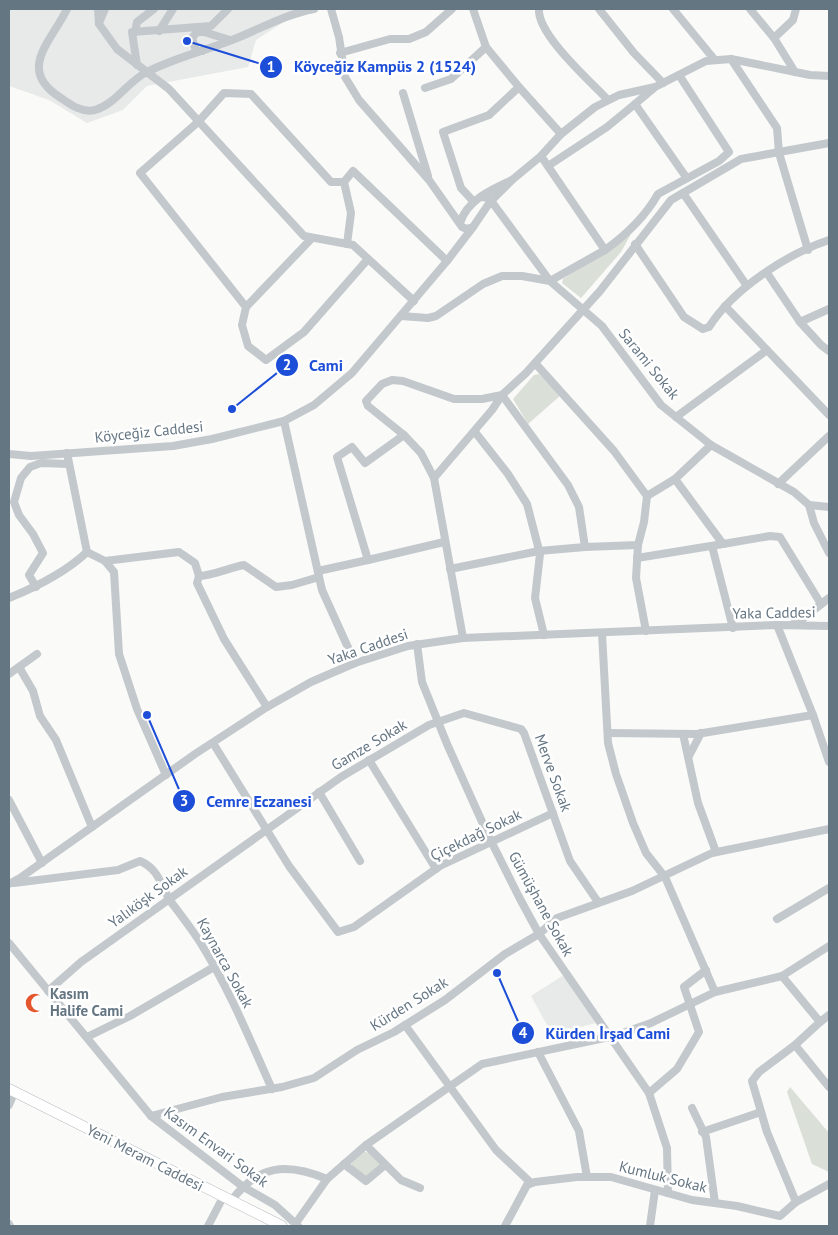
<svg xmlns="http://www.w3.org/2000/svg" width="838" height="1235" viewBox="0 0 838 1235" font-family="'PT Sans',sans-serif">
  <rect width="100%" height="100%" fill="#fafaf8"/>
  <!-- built -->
  <g fill="#e8e9e9">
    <polygon points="9,9 304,9 256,40 248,67 147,86 123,110 87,123 49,100 9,86"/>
    <polygon points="562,976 567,978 596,1023 552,1034 531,996"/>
  </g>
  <!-- green -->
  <g fill="#dadfd7">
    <polygon points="631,234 621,252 581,298 562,283 563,279"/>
    <polygon points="539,374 561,395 528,424 513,399 534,375"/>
    <polygon points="790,1087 829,1133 829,1172 812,1164 787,1092"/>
    <polygon points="363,1151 369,1153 381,1164 365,1178 352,1166 351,1162"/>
  </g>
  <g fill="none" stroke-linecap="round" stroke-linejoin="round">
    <defs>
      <polyline id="major" points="9,1089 282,1226"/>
    </defs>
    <!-- major casing -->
    <use href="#major" stroke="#b5babe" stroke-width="11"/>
    <!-- minor -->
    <g stroke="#c3c8cc" stroke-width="8">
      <path d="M67 9C51 42 16 70 61 98 71 105 82 113 95 110 116 104 128 81 147 72 174 58 204 51 232 40 258 30 286 14 314 9"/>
      <polyline points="98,9 99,24 117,49 169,89 304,236 353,245 414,301"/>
      <path d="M331 9 339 37 345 77 359 100 429 180 462 227 467 229 473 227 490 202 512 180C492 189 467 200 460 223"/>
      <polyline points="473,9 486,47 519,87"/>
      <path d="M539 9C537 34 589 80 607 99"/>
      <polyline points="599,9 634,53 663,83"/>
      <polyline points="673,9 714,59"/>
      <polyline points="750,9 774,38 795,72"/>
      <polyline points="99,23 105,9"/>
      <polyline points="159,31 173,9"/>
      <polyline points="135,32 137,22 154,9"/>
      <polyline points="774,38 793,20 796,9"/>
      <polyline points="202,51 196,51 192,38 197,32 204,32 230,40"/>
      <polyline points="340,53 390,39 409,39 426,32 452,9"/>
      <polyline points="731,59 777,128 779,153 808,250"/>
      <polyline points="137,65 132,32 211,26 228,9"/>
      <polyline points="425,88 451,79 486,47"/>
      <polyline points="654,88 635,104 686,177"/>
      <polyline points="403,93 428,176"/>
      <polyline points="548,166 607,127 635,104"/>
      <polyline points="512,180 541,156 561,134 595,107 619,95 655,87 706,61 731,59 810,75 829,76"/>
      <polyline points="683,193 747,286"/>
      <polyline points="481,197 489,198 550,281 602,326 661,405 711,445 794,492 809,505 829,507"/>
      <polyline points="474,202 461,188 443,132 489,115 519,87 561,134"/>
      <polyline points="312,238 246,307 242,325 248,346 266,360 304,332 368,259"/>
      <polyline points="347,244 351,213 344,182 353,171 447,261"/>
      <path d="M635 244 684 317 703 329 709 327C733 289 787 254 829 240"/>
      <path d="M605 250C626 235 645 217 658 194L719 161 729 152 679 75"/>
      <polyline points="767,273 800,322 829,309"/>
      <polyline points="725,306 829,415"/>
      <polyline points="246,307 140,173 198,122 224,93 251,94 331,182 344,182"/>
      <polyline points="401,316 428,318 436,316 483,284 502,276 522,276 550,281 605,250 541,156"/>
      <polyline points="800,322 821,345 829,351"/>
      <polyline points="676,417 767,350"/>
      <polyline points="284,421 322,590 355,663"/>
      <polyline points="475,432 508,474 527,504 540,554 535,598 544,635"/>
      <polyline points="404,435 365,463 352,447 337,457 368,560 444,542"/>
      <polyline points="9,454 31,456 173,446 212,439 284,421 314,405 352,373 447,261 473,227"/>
      <polyline points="434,478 492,410 502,395 568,485 579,507 585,547 638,545 644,522 647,496 614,451 535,363"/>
      <polyline points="778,484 829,436"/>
      <polyline points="647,496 675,479 711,445"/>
      <polyline points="809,505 814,523 829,553"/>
      <polyline points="723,544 770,536 780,537 821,604"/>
      <polyline points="638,545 636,578 646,631"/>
      <polyline points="712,546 733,628"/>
      <polyline points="87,552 105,561 114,572 119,654 137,709 166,775"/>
      <polyline points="637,558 723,544 675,479"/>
      <path d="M105 561 179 552 195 563 199 576C215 575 228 568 244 565L276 587 292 585 319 577"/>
      <polyline points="450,569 539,551 585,547"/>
      <polyline points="318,571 368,560"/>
      <polyline points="199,576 197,583 224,639 267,707"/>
      <polyline points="36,587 29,575 43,553 33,534 19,515 14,502 21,478 30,467 41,463 69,464"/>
      <path d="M9 598C36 587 65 573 87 552L67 453"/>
      <polyline points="791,625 801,620 829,598"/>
      <polyline points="602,633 608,743 616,774 633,823 646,853 665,877 715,992"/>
      <polyline points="463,638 434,478 421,453 404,435 368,406 366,401 382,384 392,380 403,381 454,399 482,399 502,395 526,373 600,291 671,200 741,159 829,143"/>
      <polyline points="417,644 422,682 447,744 488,835 519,897 539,934 649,1093 667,1148 668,1193"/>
      <polyline points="19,667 33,691 40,716 56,740 92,827"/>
      <polyline points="9,674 37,654"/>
      <polyline points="813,715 829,762"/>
      <polyline points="608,733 697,734 813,715 777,625"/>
      <polyline points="683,734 698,803 716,852"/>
      <polyline points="213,743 289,866 338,932 354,927 440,866 553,813"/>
      <polyline points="689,756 701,733"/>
      <polyline points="369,760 436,869"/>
      <polyline points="319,792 360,861"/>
      <polyline points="9,800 42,863"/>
      <path d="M14 883 118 870 140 861C160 870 160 885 171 902 181 915 191 928 200 942 229 988 250 1040 272 1089"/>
      <polyline points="9,884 20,878 195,754 267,707 311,682 355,663 408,646 463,638 777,625 829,626"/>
      <polyline points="777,919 829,888"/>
      <polyline points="9,943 151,1116 242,1186 275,1205 298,1226"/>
      <polyline points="782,976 820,1022 795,1045 759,1072 752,1081 767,1132 796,1202"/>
      <polyline points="48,991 81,962 341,777 429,725 464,713 521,729 524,733 570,861 598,902"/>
      <polyline points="820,1022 829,1015"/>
      <polyline points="405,1025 496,1150 531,1183"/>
      <polyline points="87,1037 130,1016 214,967"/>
      <polyline points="795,1045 829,1087"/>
      <polyline points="538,1052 579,1131 587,1177"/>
      <polyline points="649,1093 677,1069 699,1032 684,987 706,970"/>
      <polyline points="9,1105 12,1098"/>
      <polyline points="692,1108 706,1137 715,1203"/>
      <polyline points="151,1116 222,1097 282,1087 314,1078 357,1050 394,1032 445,1000 505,954 539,934 557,918 632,891 712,853 829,829"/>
      <polyline points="702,1132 761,1112"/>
      <polyline points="366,1145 401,1180 420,1188"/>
      <polyline points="344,1164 366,1181 385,1165"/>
      <path d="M231 1201C258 1165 286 1162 327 1179"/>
      <polyline points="296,1223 327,1179 366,1145 482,1064 614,1036 651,1023 715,992 782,976 829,946"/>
      <polyline points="9,1224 10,1226"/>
      <polyline points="208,1226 220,1203"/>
      <polyline points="505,1226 527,1185 535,1182 577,1177 611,1177 692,1200 737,1206 780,1216 796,1202 829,1184"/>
      <polyline points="650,1226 655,1190"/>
    </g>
    <!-- major -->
    <use href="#major" stroke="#fff" stroke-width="10"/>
  </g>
  <!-- icons -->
  <defs>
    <symbol id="mosque-bare" viewBox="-9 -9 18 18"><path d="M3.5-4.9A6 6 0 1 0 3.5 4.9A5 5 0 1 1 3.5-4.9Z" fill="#e4572e" stroke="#fff" stroke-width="2.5" paint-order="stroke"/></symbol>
  </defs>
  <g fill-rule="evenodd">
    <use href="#mosque-bare" x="21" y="989" width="28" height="28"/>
  </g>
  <g text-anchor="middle" stroke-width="5" stroke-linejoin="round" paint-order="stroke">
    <!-- street labels -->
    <g font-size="15" fill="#657683" stroke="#fff">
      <text transform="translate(649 364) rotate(51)" y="5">Sarami Sokak</text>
      <text transform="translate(149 432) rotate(-6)" y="5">Köyceğiz Caddesi</text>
      <text transform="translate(774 613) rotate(-1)" y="5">Yaka Caddesi</text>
      <text transform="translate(368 647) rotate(-19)" y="5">Yaka Caddesi</text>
      <text transform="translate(369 745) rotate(-31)" y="5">Gamze Sokak</text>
      <text transform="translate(553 773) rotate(70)" y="5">Merve Sokak</text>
      <text transform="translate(476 835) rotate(-26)" y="5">Çiçekdağ Sokak</text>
      <text transform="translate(148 897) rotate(-36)" y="5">Yalıköşk Sokak</text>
      <text transform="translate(541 904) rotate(61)" y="5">Gümüşhane Sokak</text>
      <text transform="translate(225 963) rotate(61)" y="5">Kaynarca Sokak</text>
      <text transform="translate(409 1004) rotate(-32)" y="5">Kürden Sokak</text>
      <text transform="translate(216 1147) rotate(36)" y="5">Kasım Envari Sokak</text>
      <text transform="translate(145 1158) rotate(27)" y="5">Yeni Meram Caddesi</text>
      <text transform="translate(663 1177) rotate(14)" y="5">Kumluk Sokak</text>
    </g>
    <!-- poi labels -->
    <g font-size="15" font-weight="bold" fill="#657683" stroke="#fff" text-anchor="start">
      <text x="50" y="999">Kasım<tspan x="50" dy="17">Halife Cami</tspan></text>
    </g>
  </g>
  <!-- callouts -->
  <path fill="none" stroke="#1d4ed8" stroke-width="2" d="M187 41L271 67M232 409L287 365M147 715L184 801M497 973L523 1033"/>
  <g fill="#1d4ed8" stroke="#fff" stroke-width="2">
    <circle cx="187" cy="41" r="5"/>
    <circle cx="232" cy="409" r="5"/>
    <circle cx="147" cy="715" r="5"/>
    <circle cx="497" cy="973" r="5"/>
    <circle cx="271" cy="67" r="12"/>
    <circle cx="287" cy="365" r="12"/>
    <circle cx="184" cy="801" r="12"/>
    <circle cx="523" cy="1033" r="12"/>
  </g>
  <g font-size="15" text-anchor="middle" font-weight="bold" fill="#fff">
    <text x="271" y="72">1</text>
    <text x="287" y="370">2</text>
    <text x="184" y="806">3</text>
    <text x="523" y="1038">4</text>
  </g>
  <g font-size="16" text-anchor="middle" font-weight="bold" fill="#1d4ed8" stroke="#fff" stroke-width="5" stroke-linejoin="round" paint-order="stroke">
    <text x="385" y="72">Köyceğiz Kampüs 2 (1524)</text>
    <text x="326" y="371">Cami</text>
    <text x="259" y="807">Cemre Eczanesi</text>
    <text x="608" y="1039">Kürden İrşad Cami</text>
  </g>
  <!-- border -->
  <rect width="838" height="1235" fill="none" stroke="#657683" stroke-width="20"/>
</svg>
